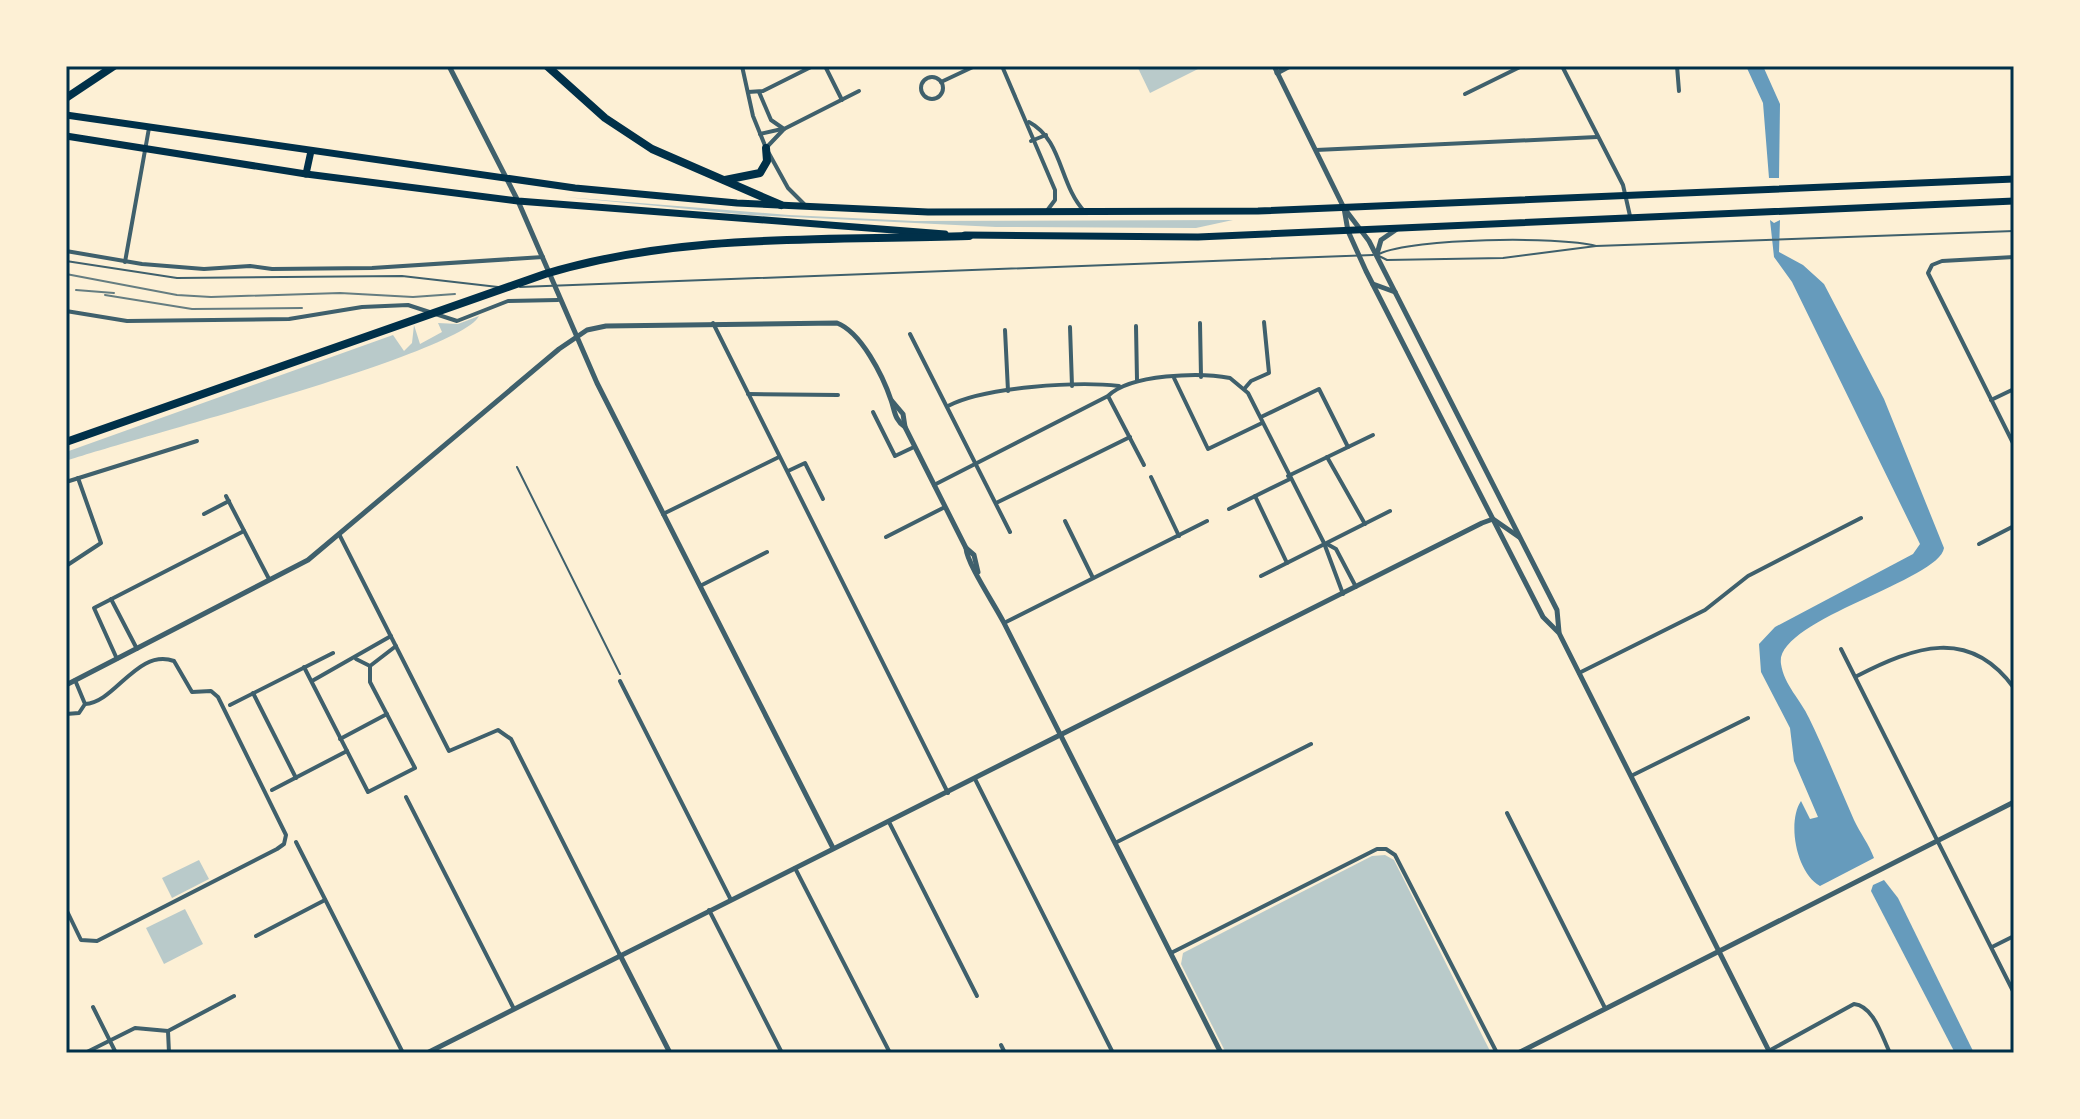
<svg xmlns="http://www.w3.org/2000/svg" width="2080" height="1119" viewBox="0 0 2080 1119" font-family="Spectral,serif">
  <rect width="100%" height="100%" fill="#fdf0d5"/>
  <!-- green -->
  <g fill="#b9caca">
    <polygon points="1137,66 1204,66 1150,93"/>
    <polygon points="565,197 789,215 915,221 1233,220 1196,228 996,227 750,215"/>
    <path d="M479 316C460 354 128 439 66 461V452L393 335 404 351 412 343 414 325 420 344 442 332 438 323 458 324Z"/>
    <polygon points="1385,855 1394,860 1491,1053 1226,1053 1181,964 1183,953 1372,856"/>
    <polygon points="199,860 209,879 172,898 162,878"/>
    <polygon points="185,909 203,944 164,964 146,928"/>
  </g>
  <!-- water -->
  <g fill="#669bbc">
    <polygon points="1746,66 1763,66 1780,104 1779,178 1769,178 1763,103"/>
    <path d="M1770 220 1774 223 1780 220 1779 252 1803 265 1824 284 1884 399 1944 548C1939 581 1774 620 1781 664 1784 685 1801 700 1809 718 1825 751 1839 786 1854 820 1860 833 1869 844 1874 858L1820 886C1796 872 1787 822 1801 801L1810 819 1818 817 1794 761 1790 728 1761 672 1759 644 1775 627 1913 554 1920 544 1792 282 1774 257Z"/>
    <polygon points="1884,880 1898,898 1974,1053 1955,1053 1871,891 1873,885"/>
  </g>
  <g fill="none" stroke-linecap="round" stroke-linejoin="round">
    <!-- service -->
    <g stroke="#3f606c" stroke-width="2">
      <path d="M1379 254C1414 238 1558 236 1596 246"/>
      <polyline points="1377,255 1387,260 1503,258 1596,246 2014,231"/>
      <polyline points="66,261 177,278 402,276 498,287"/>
      <polyline points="520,287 1373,255"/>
      <polyline points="517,467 620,674"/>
    </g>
    <!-- minor -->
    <g stroke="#3f606c" stroke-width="4">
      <polyline points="742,66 753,116 766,148 788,188 804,204"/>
      <polyline points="825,66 842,100"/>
      <polyline points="1002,66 1055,190 1055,200 1046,212"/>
      <polyline points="1562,66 1623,185 1630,216"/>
      <polyline points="1677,66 1679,91"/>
      <circle cx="932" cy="88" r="11"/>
      <polyline points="941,82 975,66"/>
      <polyline points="748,92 763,91 813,66"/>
      <polyline points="759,92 771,120 784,129"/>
      <polyline points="1465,94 1522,66"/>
      <path d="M1029 122C1063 140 1059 185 1085 212"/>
      <polyline points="760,134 782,129"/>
      <polyline points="1031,141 1046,135"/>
      <polyline points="766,148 784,129 859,91"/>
      <polyline points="1316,150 1597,137"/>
      <polyline points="66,251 142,264 204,269 250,266 272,269 372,268 543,257"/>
      <polyline points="2014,257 1942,261 1932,265 1928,273 2014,445"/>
      <polyline points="125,262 149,128"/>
      <polyline points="66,311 127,321 289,319 362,307 408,305 457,321 508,301 558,300"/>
      <polyline points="713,323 948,793"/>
      <polyline points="1200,323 1201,377"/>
      <polyline points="1136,326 1137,380"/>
      <polyline points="1070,327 1072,386"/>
      <polyline points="1005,330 1008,391"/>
      <polyline points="910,334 1010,532"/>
      <polyline points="1174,378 1208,449 1262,423"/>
      <polyline points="1245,388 1251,381 1269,373 1264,322"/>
      <polyline points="748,394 838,395"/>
      <polyline points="1108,396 1144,465"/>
      <polyline points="1991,400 2014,389"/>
      <path d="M948 406C984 387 1078 381 1119 386"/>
      <polyline points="873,412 895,456 914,447"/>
      <polyline points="1261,417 1319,389 1348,447"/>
      <polyline points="1327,457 1365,524"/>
      <polyline points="788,471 805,463 823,499"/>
      <polyline points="1288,476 1373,435"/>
      <polyline points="1151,477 1179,536"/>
      <polyline points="66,482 197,441"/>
      <path d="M934 485 1108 396C1130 374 1200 372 1230 378L1248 393 1324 543 1343 594"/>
      <polyline points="226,496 269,579"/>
      <polyline points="1255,496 1287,563"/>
      <polyline points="996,503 1130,437"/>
      <polyline points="1229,509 1290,479"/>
      <polyline points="204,514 229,501"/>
      <polyline points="663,514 779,457"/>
      <polyline points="1065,521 1093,578"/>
      <polyline points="340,536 449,751 498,730 511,739 620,955"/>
      <polyline points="886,537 945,507"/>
      <polyline points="1327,544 1336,549 1356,587"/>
      <polyline points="1979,544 2014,526"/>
      <polyline points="66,566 101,543 78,478"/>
      <polyline points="1261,576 1390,511"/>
      <polyline points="700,586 767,552"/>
      <polyline points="111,599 137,649"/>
      <polyline points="1004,623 1207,521"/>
      <polyline points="1841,649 2014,993"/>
      <polyline points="117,659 94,608 244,531"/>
      <polyline points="356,659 370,666 396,646"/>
      <polyline points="304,667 368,792 415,768 370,682 370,666"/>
      <polyline points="1579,673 1705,610 1748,576 1861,518"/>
      <path d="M1857 676C1914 647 1969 626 2014 688"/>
      <polyline points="312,681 391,636"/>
      <polyline points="620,681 731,900"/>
      <polyline points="253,693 296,778"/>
      <polyline points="230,705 333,653"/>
      <polyline points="66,714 79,713 85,704 75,680"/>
      <polyline points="340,739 387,714"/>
      <polyline points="1631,776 1748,718"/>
      <polyline points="975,779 1113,1053"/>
      <polyline points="272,790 347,751"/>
      <polyline points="406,797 514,1009"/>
      <polyline points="1507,813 1605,1008"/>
      <polyline points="889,822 977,996"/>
      <polyline points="296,842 403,1053"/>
      <polyline points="1115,843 1311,744"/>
      <polyline points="795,868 890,1053"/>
      <path d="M66 909 81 940 97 941 277 849 284 844 286 835 218 697 211 691 192 692 174 661C137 648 115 703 85 704"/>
      <polyline points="709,910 782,1053"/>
      <polyline points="256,936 325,900"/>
      <polyline points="1992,947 2014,936"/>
      <polyline points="1171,953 1377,849 1386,849 1395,855 1497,1053"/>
      <polyline points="93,1007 116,1053"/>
      <polyline points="168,1031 169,1053"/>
      <polyline points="1001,1045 1005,1053"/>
      <polyline points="85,1053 135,1028 168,1031 234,996"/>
      <path d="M1765 1053 1854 1004C1874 1006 1882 1037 1890 1053"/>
    </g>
    <!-- tertiary -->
    <g stroke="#3f606c" stroke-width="5">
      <polyline points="449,66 518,201 597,383 833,848"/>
      <polyline points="1274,66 1344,208 1348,231 1366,271 1543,617 1559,633 1770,1053"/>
      <polyline points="1277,73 1290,66"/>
      <polyline points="1344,208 1369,241 1557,610 1559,632"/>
      <polyline points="1377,254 1381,240 1397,229"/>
      <polyline points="1373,284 1395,292"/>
      <polyline points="892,401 903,414 905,427"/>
      <polyline points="966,548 974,555 978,572"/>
      <path d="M66 685 308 560 559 349 587 330 606 326 837 323C861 332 883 376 891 400 895 411 894 419 905 427L966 548C967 564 995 605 1004 623L1221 1053"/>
      <polyline points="620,955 670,1053"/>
      <polyline points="427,1053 1482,523 1493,519 1519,537"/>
      <polyline points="1518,1053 2014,802"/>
    </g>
    <!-- trunk -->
    <g stroke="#003049" stroke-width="7">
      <polyline points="66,115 575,188 737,203 928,212 1258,211 2014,179"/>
      <polyline points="66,136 306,174 518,201 945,234"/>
      <polyline points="306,174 311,151"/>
      <polyline points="965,235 1198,237 2014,201"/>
    </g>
    <!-- motorway -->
    <g stroke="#003049" stroke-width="8">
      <polyline points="547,66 605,118 652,149 781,205"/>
      <polyline points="66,98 114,66"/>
      <polyline points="725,180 760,173 767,161 766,148"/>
      <path d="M66 442 545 274C684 232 826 241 969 236"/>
    </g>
    <!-- rail -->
    <g stroke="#657d81" stroke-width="2">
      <polyline points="66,274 177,295 211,297 340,293 413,297 455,294"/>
      <polyline points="76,290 114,293"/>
      <polyline points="105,295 192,309 302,308"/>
    </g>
  </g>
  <!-- border -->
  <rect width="2080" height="1119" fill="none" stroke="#fdf0d5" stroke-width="136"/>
  <rect x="68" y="68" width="1944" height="983" fill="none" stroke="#003049" stroke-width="3"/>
</svg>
